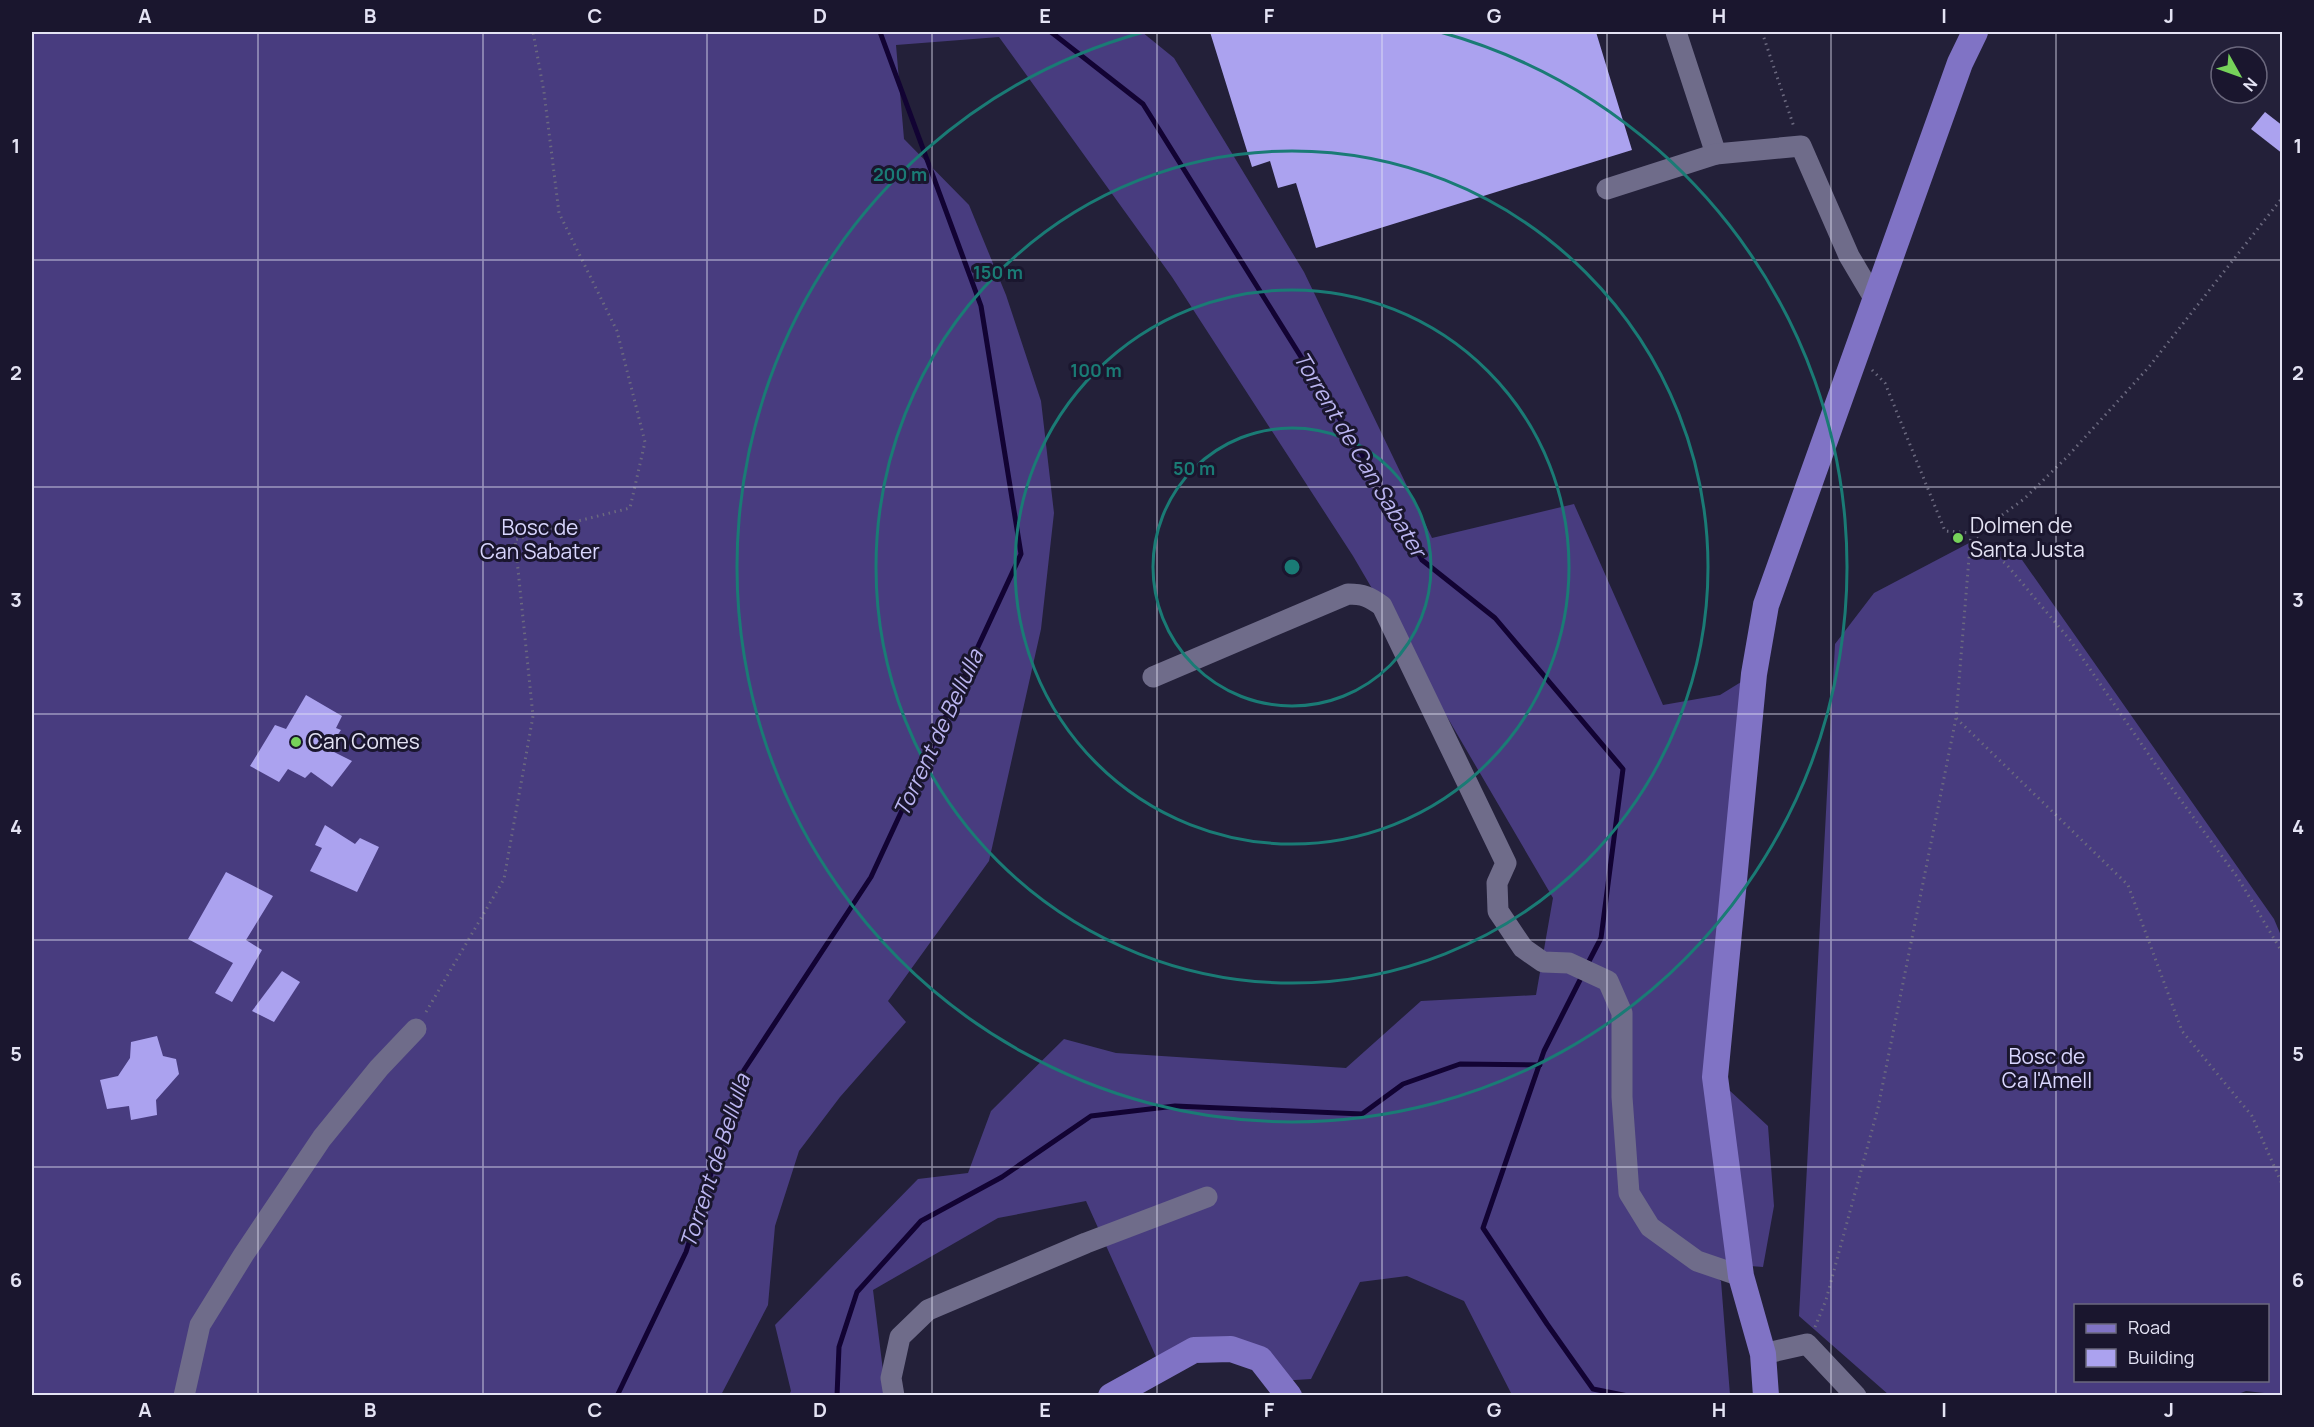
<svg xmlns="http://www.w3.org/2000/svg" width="2314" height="1427" viewBox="0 0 2314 1427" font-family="Manrope,sans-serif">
  <rect width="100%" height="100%" fill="#232039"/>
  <!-- forest -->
  <g fill="#483c7f" fill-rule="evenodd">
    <polygon points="32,32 1142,32 1174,58 1304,272 1432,538 1574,504 1663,705 1720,695 1754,674 1715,1077 1768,1126 1774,1206 1763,1267 1698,1262 1721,1281 1730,1395 1512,1395 1464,1301 1407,1276 1360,1282 1311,1379 1279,1381 1231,1349 1161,1368 1086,1201 998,1218 873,1290 886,1395 789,1395 791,1391 775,1325 918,1179 968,1173 991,1111 1064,1039 1116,1053 1346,1068 1421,1001 1536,995 1553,898 1353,556 1172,277 999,37 896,45 904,139 969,205 1006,295 1041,401 1054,513 1041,629 989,861 888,1001 906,1022 840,1097 799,1151 775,1226 768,1305 721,1395 32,1395"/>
    <path d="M1971 542 2020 557 2274 919 2282 938V1395L2246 1391 2233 1396 1889 1395 1799 1316 1835 644 1874 593ZM2076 1306H2268V1380H2076Z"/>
  </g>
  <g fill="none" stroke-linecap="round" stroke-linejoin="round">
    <!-- stream -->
    <g stroke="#120333" stroke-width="5">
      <polyline points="1051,32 1143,104 1368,464 1422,560 1495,618 1623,769 1601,938 1586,967"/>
      <polyline points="1582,976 1544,1051 1483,1228 1547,1324 1593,1389 1628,1396"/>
      <polyline points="617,1396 686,1252 744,1070 871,877 1021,554 981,306 880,32"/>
      <polyline points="837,1396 839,1347 857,1292 921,1221 1002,1177 1091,1116 1175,1106 1362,1114 1403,1084 1460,1064 1540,1065"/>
    </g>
  </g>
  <!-- building -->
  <g fill="#aba2ef">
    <polygon points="1210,32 1596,32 1632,150 1316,248 1296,183 1278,188 1270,161 1252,167"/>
    <polygon points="2265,112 2283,126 2283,154 2251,129"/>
    <polygon points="306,695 342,716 336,728 341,730 328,749 352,761 332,787 311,772 305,778 288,769 279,782 250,766 275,725 286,729"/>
    <polygon points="325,825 355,844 360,838 379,847 357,892 310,871 322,848 315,845"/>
    <polygon points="226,872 273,896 246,940 262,950 232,1002 215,993 233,963 188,939"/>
    <polygon points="282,971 300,982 274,1022 252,1011"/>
    <polygon points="157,1036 163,1056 176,1059 179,1074 156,1100 157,1115 131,1120 129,1106 107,1109 100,1080 118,1076 130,1058 131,1042"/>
  </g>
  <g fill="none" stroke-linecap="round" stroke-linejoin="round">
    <!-- path -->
    <g stroke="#6b697f" stroke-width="3" stroke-dasharray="1.5 4.5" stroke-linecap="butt">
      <polyline points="1762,32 1794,127"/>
      <polyline points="1872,370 1885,383 1945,531 1971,533 1994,521 2024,499 2067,457 2148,368 2282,198"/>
      <polyline points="1971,533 1956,718 2128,885 2182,1031 2252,1116 2282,1184"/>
      <polyline points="1972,534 2007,565 2070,640 2171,787 2238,878 2282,952"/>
      <polyline points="426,1012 504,879 533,716 515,540 562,525 630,508 645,442 617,331 559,213 544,92 533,32"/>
      <polyline points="1815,1327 1826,1300 1878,1108 1956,718"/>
    </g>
    <!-- minor -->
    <g stroke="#6f6c8a" stroke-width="21">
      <polyline points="1676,32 1716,154"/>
      <polyline points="1607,189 1716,154 1801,146 1849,256 1875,300"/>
      <path d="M1153 677 1348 594C1363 594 1370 597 1382 606L1506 863 1497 883 1498 911 1523 948 1543 962 1569 963 1608 981 1622 1013V1097L1629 1193 1650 1227 1697 1261 1741 1276"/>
      <polyline points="1763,1354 1807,1344 1856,1396"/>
      <polyline points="184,1396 200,1325 244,1254 322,1138 379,1068 416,1029"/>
      <polyline points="894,1396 891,1378 900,1337 928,1310 1086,1243 1207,1197"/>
    </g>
    <!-- major -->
    <g stroke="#8073c5" stroke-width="26">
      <polyline points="1111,1396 1194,1350 1231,1349 1260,1359 1289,1396"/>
      <polyline points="1766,1396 1763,1354 1741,1276 1715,1077 1754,674 1766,605 1960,63 1975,32"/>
    </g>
  </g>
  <!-- grid -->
  <path fill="none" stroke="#e4e3f4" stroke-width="1.5" stroke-opacity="0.55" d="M258 32V1396M483 32V1396M707 32V1396M932 32V1396M1157 32V1396M1382 32V1396M1607 32V1396M1831 32V1396M2056 32V1396M32 260H2282M32 487H2282M32 714H2282M32 940H2282M32 1167H2282"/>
  <!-- distance rings -->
  <g fill="none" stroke="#1a7b75" stroke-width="3">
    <circle cx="1292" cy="567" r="139"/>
    <circle cx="1292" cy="567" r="277"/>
    <circle cx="1292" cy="567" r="416"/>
    <path d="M1440 32A555 555 0 1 1 1144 32"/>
  </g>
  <!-- markers -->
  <g fill="#76d25a" stroke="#1a162e" stroke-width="2">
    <circle cx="1958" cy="538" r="6"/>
    <circle cx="296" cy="742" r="6"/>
  </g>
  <g text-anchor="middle" stroke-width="6" stroke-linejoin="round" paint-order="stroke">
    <!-- poi labels -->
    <g font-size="21" fill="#e4e3f4" stroke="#1a162e" text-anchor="start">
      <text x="1970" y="533">Dolmen de<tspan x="1970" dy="24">Santa Justa</tspan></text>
      <text x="308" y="749">Can Comes</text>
    </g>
    <!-- park labels -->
    <g font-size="21" fill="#d9d6fe" stroke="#1a162e">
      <text x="540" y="535">Bosc de<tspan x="540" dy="24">Can Sabater</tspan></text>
      <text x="2047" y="1064">Bosc de<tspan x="2047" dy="24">Ca l'Amell</tspan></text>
    </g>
    <!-- water labels -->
    <g font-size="22" font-style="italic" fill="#bbb5f1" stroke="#1a162e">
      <text transform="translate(1360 454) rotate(59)" y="8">Torrent de Can Sabater</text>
      <text transform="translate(938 733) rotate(-65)" y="8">Torrent de Bellulla</text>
      <text transform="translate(715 1161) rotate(-72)" y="8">Torrent de Bellulla</text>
    </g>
  </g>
  <circle cx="1292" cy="567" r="9" fill="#1a7b75" stroke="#1a162e" stroke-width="3"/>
  <g font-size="18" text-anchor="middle" font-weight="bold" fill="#1a7b75" stroke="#1a162e" stroke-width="6" stroke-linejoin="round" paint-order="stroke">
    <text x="900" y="181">200 m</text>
    <text x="998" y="279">150 m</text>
    <text x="1096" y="377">100 m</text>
    <text x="1194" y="475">50 m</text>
  </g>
  <!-- border -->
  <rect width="2314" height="1427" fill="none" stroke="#1a162e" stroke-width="66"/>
  <!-- legend -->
  <rect x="2074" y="1304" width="195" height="78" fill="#1a162e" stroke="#6b687d" stroke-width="1.5"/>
  <rect x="2086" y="1324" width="30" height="9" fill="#8073c5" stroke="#6b687d" stroke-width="1.5"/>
  <text x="2128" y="1334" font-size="18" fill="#e4e3f4">Road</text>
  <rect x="2086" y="1349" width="30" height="18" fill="#aba2ef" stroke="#6b687d" stroke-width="1.5"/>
  <text x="2128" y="1364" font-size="18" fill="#e4e3f4">Building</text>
  <!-- north arrow -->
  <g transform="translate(2239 75) rotate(130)"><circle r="28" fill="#1a162e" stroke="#6b687d" stroke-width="1.5"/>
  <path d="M0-4.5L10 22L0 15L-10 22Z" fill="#76d25a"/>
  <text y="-9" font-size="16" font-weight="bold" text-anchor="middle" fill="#e4e3f4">N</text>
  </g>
  <rect x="33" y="33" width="2248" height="1361" fill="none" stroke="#e4e3f4" stroke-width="2"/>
  <g font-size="20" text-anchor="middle" font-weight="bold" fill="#e4e3f4">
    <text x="145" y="23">A</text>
    <text x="370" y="23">B</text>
    <text x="595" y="23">C</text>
    <text x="820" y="23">D</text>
    <text x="1045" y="23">E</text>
    <text x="1269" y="23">F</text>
    <text x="1494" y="23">G</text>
    <text x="1719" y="23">H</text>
    <text x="1944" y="23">I</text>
    <text x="2169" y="23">J</text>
    <text x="16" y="153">1</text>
    <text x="2298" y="153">1</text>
    <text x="16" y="380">2</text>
    <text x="2298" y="380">2</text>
    <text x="16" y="607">3</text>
    <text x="2298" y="607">3</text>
    <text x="16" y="834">4</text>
    <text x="2298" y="834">4</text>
    <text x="16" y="1061">5</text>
    <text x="2298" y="1061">5</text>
    <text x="16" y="1287">6</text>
    <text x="2298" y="1287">6</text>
    <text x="145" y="1417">A</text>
    <text x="370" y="1417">B</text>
    <text x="595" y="1417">C</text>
    <text x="820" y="1417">D</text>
    <text x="1045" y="1417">E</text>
    <text x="1269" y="1417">F</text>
    <text x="1494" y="1417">G</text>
    <text x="1719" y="1417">H</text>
    <text x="1944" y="1417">I</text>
    <text x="2169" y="1417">J</text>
  </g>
</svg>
